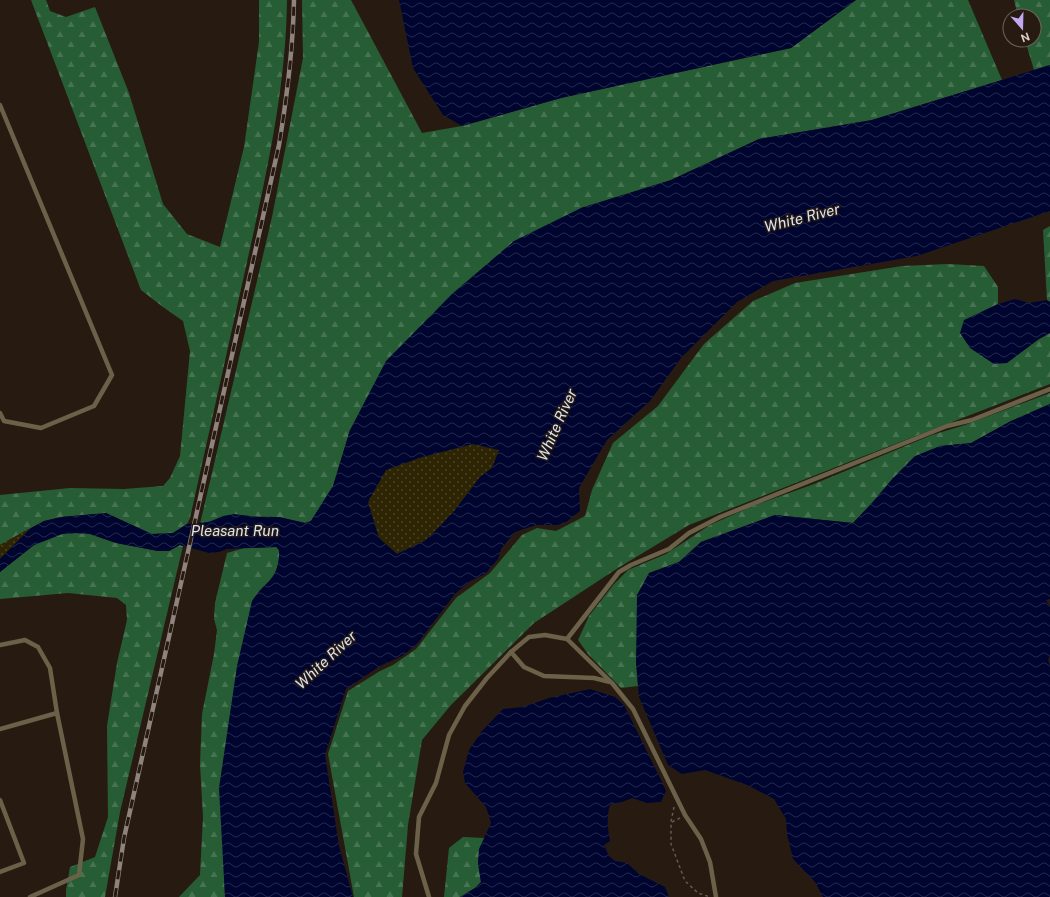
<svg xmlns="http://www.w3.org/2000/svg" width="1050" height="897" viewBox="0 0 1050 897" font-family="'Public Sans',sans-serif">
  <defs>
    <pattern id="forest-firs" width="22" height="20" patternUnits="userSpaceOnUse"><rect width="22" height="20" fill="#275d35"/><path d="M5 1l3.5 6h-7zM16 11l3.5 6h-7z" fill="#467351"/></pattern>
    <pattern id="sand-dots" width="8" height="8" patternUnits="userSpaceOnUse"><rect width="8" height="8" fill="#2c2403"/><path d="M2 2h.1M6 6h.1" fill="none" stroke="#4a4326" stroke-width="1.8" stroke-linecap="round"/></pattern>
    <pattern id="water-waves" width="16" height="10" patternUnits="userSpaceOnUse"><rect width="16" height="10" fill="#000530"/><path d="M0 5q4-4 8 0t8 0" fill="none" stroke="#25284d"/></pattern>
  </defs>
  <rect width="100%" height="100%" fill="#271b11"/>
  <!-- forest -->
  <g fill="url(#forest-firs)">
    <path d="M31 0H46L50 11 66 17 95 7 129 93 163 204 187 234 220 247 244 147 259 42V0H287C286 89 266 176 247 262 228 347 209 433 190 518L187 524 173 533 151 534 106 513 61 517 44 521 0 545V495L70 488 124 489 163 486 170 478 180 456 190 351 183 321 163 307 141 290Z"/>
    <polygon points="302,0 351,0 422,133 462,126 561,98 791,48 856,0 968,0 1002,80 872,120 759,139 671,180 581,208 350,430 333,486 311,521 305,523 279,517 223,516 216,520 200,524 272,217 303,58"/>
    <polygon points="1014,0 1050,0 1050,65 1034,70 1025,40 1034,40 1034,16 1018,16"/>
    <polygon points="1050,226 1050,302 1047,300 1043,230"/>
    <polygon points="948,264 984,266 998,287 998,304 982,312 1006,363 1039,339 1050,333 1050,384 864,456 689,525 618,568 534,623 451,705 422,740 408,825 402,897 354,897 328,754 348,691 380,671 393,665 416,649 456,598 490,573 522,535 537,528 556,531 585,516 592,490 613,443 658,406 704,344 753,301 795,283 902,266"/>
    <polygon points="1050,393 1050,404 1011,421 971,443 940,446 871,504 853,523 775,515 701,542 679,562 649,573 636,662 638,686 621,688 588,654 578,640 589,616 614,584 628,570 666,554 710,525 753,506 814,484 932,435 965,425"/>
    <polygon points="76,533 90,534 116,543 158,551 169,551 180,545 183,546 120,812 105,897 66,897 66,890 70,867 95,857 108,817 107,726 117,663 127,620 126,605 117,598 68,593 0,599 0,572 34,545 62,534"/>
    <path d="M277 547C280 551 279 555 279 559 275 578 271 582 257 594L224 863 225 897H179L200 875 203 817 200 764 202 714 214 654 217 630 214 619 215 603 227 553 244 548Z"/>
    <path d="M463 837 485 838C476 856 478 862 481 882L475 888 460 897H444L449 848Z"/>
  </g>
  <!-- sand -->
  <g fill="url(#sand-dots)">
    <polygon points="473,444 499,450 492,468 480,477 455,510 439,527 426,540 397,554 379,538 367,502 386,470 422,457"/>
    <polygon points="30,528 0,559 0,545"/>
  </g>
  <!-- water -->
  <g fill="url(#water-waves)" fill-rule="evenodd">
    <polygon points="399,0 856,0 791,48 561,98 462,126 443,115 413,68"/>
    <path d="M1050 65V211L917 256 773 281 737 302 681 358 650 401 607 440 579 488 580 511 566 522 558 525H536L515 532 501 549 498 559 485 574 470 581 455 594 417 644 402 656 380 666 346 689 325 755 339 846 353 897H225L219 788 237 666 252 601C265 580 280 581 279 550L276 547 227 549 219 552 209 553 180 545 169 551H158L116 543 90 534 76 533 62 534 34 545 0 572V559L31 528 44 521 61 517 106 513 152 534 173 533 187 524 209 522 223 516 234 514 258 517H279L305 523 311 521 333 486 350 430 386 361 452 294 514 241 581 208 671 180 759 139 872 120ZM473 444 499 450 492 468 480 477 455 510 439 527 426 540 397 554 379 538 368 502 386 470 422 457Z"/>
    <polygon points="1015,299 1029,303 1047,300 1050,302 1050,333 1039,339 1007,363 994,364 970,348 960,333 964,320 998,304"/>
    <polygon points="1050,404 1050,599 1046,600 1050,607 1050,655 1048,660 1050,665 1050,897 823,897 815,882 793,859 787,834 786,819 774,799 747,785 705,770 682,774 668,765 639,697 636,662 637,595 649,573 679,562 701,542 775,515 853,523 871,504 893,478 915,456 940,446 971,443 1011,421"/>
    <path d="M590 689 615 697 624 705 661 780 666 791 661 802 647 803 632 798C625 802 618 802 610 805 606 817 608 829 610 841L604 845 609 856 615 861 627 863 639 874 665 887 669 897H460L475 888 481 882 478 863 479 849 491 823 486 807 465 783 463 772 469 750 482 731 503 709 523 707 549 698Z"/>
  </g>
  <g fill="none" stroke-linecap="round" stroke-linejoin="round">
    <!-- path -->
    <g stroke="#645950" stroke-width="1.5" stroke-dasharray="3 3" stroke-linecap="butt">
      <polyline points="674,807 671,822 671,844 685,881 698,893 710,897"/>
      <polyline points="672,822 680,818"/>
    </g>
    <!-- lane -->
    <g stroke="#6b6148" stroke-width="4.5">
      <polyline points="0,105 112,375 94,406 41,428 4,421 0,413"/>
      <polyline points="567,639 619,572 631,565 669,549 689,533 720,517 947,426 972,420 1050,389"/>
      <polyline points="0,645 25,640 38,647 50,668 57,713 83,839 79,875 30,897"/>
      <polyline points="511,652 524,667 544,676 594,678 610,682"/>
      <polyline points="0,729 57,713"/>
      <polyline points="0,800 24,863 0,872"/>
      <polyline points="429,897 416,854 419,817 436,783 449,735 465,706 487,678 511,652 529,637 545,635 567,639 612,683 633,709 685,815 701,839 710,862 716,897"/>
    </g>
    <defs>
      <path id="rail" d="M115 897 124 838 279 145C287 97 293 49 294 0"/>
    </defs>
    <!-- rail casing -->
    <use href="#rail" stroke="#8f847d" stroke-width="4.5"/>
    <!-- rail -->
    <use href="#rail" stroke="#271b11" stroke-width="3" stroke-dasharray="9" stroke-linecap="butt"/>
  </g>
  <g text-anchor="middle" stroke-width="3" stroke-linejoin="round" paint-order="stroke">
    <!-- water labels -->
    <g font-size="15" font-style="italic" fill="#dae3f3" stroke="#271b11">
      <text transform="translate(802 218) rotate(-14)" y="5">White River</text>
      <text transform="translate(557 425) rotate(-66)" y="5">White River</text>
      <text x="235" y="536">Pleasant Run</text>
      <text transform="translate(326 660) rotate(-43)" y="5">White River</text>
    </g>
  </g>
  <!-- north arrow -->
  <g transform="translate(1022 28) rotate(160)"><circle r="19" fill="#271b11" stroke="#6e635b"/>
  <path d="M0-3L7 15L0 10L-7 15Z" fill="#c2a8f2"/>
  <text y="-6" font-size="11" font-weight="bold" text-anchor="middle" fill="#d9d0ca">N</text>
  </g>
</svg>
